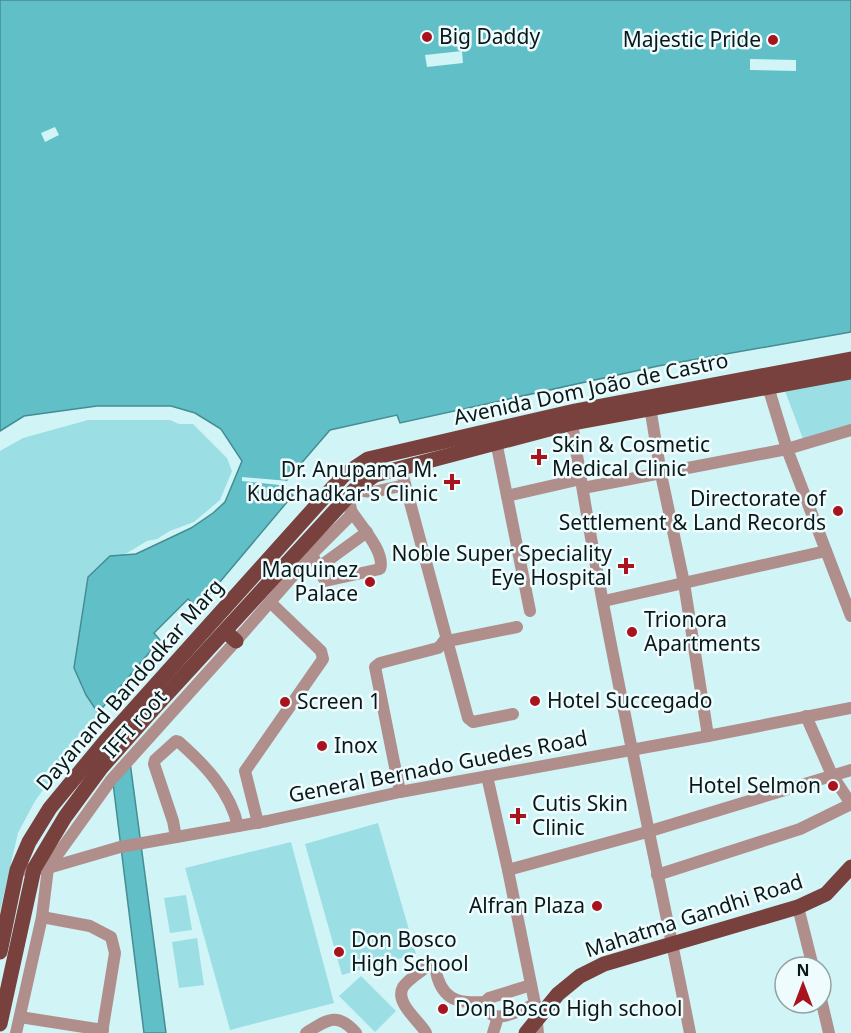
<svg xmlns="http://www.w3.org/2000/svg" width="851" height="1033" viewBox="0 0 851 1033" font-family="'Noto Sans',sans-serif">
  <rect width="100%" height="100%" fill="#d1f4f7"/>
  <!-- green -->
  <g fill="#9bdfe5">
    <path d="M351 317 105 705 35 801 18 833 0 911V451L23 438 88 420H170L179 424H193L227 458 232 471 220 500 194 522 170 531 157 539 147 541 122 556C148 553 207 524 223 503 232 493 237 474 242 461L221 429 195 413 171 406H97L24 416 0 431V397Z"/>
    <polygon points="851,379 851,425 803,439 785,391"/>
    <polygon points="378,823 416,954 342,975 305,844"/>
    <polygon points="291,842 334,1003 230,1030 185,868"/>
    <polygon points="186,895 192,930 170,933 164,898"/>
    <polygon points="197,938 204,985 179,988 172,942"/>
    <polygon points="361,976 396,1011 375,1032 339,996"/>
  </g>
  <!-- water -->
  <g fill="#60bfc7" stroke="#468d93" stroke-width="1.5">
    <polygon points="0,0 851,0 851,332 658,366 400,423 397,415 330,430 286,481 285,488 293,495 198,608 188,599 154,633 160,640 98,713 86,695 74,668 88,577 110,556 136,554 191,528 213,513 225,502 242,461 221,429 195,413 171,406 97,406 24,416 0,431"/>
    <polygon points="130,762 166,1033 144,1033 113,783"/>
  </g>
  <!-- pier -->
  <g fill="#d1f4f7">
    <polygon points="462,51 463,63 427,67 425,55"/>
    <polygon points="750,59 796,60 796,71 750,70"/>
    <polygon points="55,127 59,135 45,142 41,133"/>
    <polygon points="242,477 289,481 288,486 242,481"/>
  </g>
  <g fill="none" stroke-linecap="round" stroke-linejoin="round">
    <!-- minor -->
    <g stroke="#b08e8b" stroke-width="12">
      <polyline points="766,380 787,449 851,616"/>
      <polyline points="650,407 661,474 684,583 708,736"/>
      <path d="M572 423C603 627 650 830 690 1033"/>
      <polyline points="496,441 530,611"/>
      <polyline points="401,469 468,718 473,722 513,714"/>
      <polyline points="583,488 787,449 851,430"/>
      <polyline points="354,490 373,492 405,485"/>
      <polyline points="507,496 581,479"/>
      <path d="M312 554 325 581 380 569C386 553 361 526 352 512"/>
      <polyline points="319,567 367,532"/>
      <polyline points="604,601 826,551"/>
      <polyline points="443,642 517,627"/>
      <polyline points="806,716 832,775 851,804"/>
      <polyline points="487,776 508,870 535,1004 538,1033"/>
      <polyline points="400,792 375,667 380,663 438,648 447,639"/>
      <polyline points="258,823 245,771 323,659 321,651 270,602"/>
      <path d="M176 837 173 821 154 764 155 760 176 741 179 742C205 765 230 791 238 826"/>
      <polyline points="17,870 48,868 120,847 267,821 400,792 708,736 851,708"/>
      <polyline points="508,870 647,832 851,770"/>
      <polyline points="657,875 800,829 851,804"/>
      <polyline points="798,907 813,967"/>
      <polyline points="42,917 90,926 111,937 115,953 102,1033"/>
      <path d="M531 985 489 998 485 1002C488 1029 519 1011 535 1004"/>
      <polyline points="821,999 829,1033"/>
      <polyline points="20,1017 103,1030"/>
      <path d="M16 1033 42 917 48 868 111 780 236 641 312 554 349 517C353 510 350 505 347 497"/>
      <path d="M306 1033C327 1020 337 1011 356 1033"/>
      <path d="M426 1033C420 1021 394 1003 403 987 408 979 422 971 429 965L434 966C437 971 436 974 438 979 446 1003 464 1003 485 1002"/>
      <polyline points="493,1033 498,1017"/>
    </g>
    <!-- major -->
    <g stroke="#78413d" stroke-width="15">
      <polyline points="225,631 236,641"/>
      <polyline points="0,952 17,870 29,842 50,808 107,739 344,475 368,459 575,411 851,359"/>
      <polyline points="0,1024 34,869 65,817 101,768 155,707 354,490 375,475 572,423 851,372"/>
      <polyline points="526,1033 558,994 580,976 604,964 798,907 826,894 851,867"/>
    </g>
  </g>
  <!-- markers -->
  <g fill="#a8131e" stroke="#effcfe" stroke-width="2">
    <circle cx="427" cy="37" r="6"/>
    <circle cx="773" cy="40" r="6"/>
    <path d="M536 448h6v6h6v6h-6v6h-6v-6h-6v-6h6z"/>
    <path d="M449 473h6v6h6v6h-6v6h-6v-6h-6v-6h6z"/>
    <circle cx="838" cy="511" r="6"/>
    <path d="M623 557h6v6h6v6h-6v6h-6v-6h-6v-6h6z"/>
    <circle cx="370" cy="582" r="6"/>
    <circle cx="632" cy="632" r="6"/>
    <circle cx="535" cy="701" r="6"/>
    <circle cx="285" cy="702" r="6"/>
    <circle cx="322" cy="746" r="6"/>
    <circle cx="833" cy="786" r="6"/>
    <path d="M515 807h6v6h6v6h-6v6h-6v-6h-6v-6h6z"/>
    <circle cx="597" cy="906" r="6"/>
    <circle cx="339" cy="952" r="6"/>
    <circle cx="443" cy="1009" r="6"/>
  </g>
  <g text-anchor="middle" stroke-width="5" stroke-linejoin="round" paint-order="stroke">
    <!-- poi labels -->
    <g font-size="21" fill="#0b1819" stroke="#effcfe" text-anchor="start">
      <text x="439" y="44">Big Daddy</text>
      <text x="761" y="47" text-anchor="end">Majestic Pride</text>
      <text x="552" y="452">Skin &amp; Cosmetic<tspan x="552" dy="24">Medical Clinic</tspan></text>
      <text x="438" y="477" text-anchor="end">Dr. Anupama M.<tspan x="438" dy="24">Kudchadkar's Clinic</tspan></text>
      <text x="826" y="506" text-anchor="end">Directorate of<tspan x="826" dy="24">Settlement &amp; Land Records</tspan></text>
      <text x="612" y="561" text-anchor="end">Noble Super Speciality<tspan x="612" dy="24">Eye Hospital</tspan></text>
      <text x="358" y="577" text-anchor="end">Maquinez<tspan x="358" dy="24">Palace</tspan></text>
      <text x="644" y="627">Trionora<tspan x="644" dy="24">Apartments</tspan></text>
      <text x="547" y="708">Hotel Succegado</text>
      <text x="297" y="709">Screen 1</text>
      <text x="334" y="753">Inox</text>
      <text x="821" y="793" text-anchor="end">Hotel Selmon</text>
      <text x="532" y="811">Cutis Skin<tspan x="532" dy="24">Clinic</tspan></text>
      <text x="585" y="913" text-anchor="end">Alfran Plaza</text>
      <text x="351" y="947">Don Bosco<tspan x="351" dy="24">High School</tspan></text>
      <text x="455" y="1016">Don Bosco High school</text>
    </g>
    <!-- street labels -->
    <g font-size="21" fill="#0b1819" stroke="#effcfe">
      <text transform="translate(591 389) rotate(-12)" y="7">Avenida Dom João de Castro</text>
      <text transform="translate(130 685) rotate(-49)" y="7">Dayanand Bandodkar Marg</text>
      <text transform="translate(135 724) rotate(-48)" y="7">IFFI root</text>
      <text transform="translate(438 767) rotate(-11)" y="7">General Bernado Guedes Road</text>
      <text transform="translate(694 916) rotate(-18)" y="7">Mahatma Gandhi Road</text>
    </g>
  </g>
  <!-- north arrow -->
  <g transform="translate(803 985)"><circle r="28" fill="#effcfe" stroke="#94a1a2" stroke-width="1.5"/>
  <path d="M0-4.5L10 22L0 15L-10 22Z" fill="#a8131e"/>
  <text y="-9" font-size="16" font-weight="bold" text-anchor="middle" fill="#0b1819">N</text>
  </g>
</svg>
